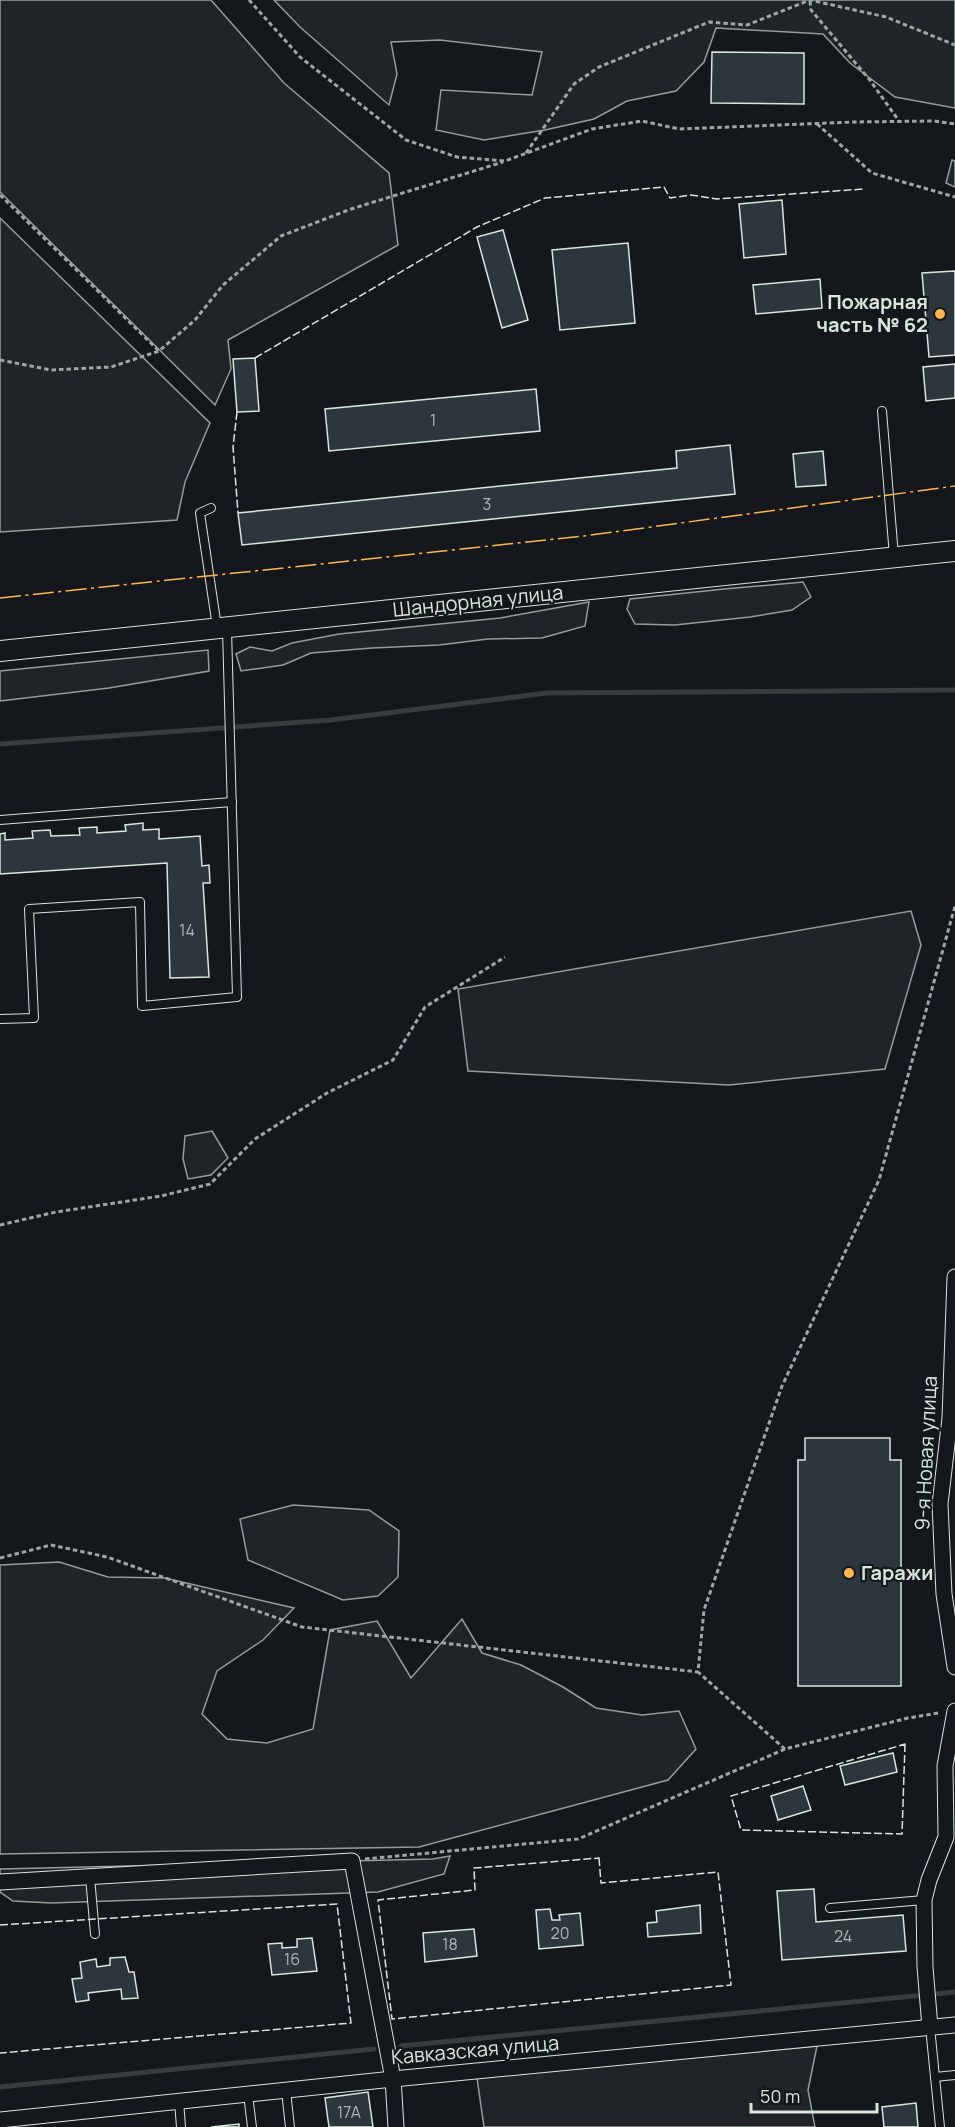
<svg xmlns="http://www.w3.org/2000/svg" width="955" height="2127" viewBox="0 0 955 2127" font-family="Manrope,sans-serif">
  <rect width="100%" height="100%" fill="#14181c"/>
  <!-- green -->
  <g fill="#202428" stroke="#939e99" stroke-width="1.5">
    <polygon points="0,0 211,0 284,83 389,173 398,245 228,340 231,369 215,405 0,192"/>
    <polygon points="274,0 955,0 955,108 895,97 850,63 823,34 716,28 704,62 676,91 627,101 594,119 545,130 484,140 436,130 441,90 532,95 542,52 440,40 391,42 397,74 389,105 300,27"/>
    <polygon points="952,160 955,161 955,187 946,183"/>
    <polygon points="0,218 210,423 185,482 177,520 0,532"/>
    <polygon points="803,582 811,597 792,610 750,617 675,625 635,624 627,609 630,599 724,589"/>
    <polygon points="589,602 585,626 542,638 488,639 439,645 372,648 311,653 283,665 241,671 236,654 250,647 272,651 292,643 339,634 500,618"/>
    <polygon points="208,650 209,671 109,688 0,701 0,671"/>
    <polygon points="911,911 921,945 885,1069 729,1085 468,1071 458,989"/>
    <polygon points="212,1131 228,1158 211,1175 188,1179 183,1159 185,1136"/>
    <polygon points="293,1505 369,1510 399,1531 398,1577 378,1596 343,1600 248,1560 240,1519"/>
    <polygon points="59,1562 108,1577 165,1578 294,1608 263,1640 217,1671 202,1714 227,1739 267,1743 313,1729 330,1630 377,1621 411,1678 462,1619 482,1653 521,1665 563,1687 596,1708 642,1715 679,1711 696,1749 668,1780 419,1847 0,1854 0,1565"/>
    <polygon points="450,1856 444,1874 378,1892 51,1903 13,1901 0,1892 0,1869 433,1859"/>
    <polygon points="817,2046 808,2090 815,2127 484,2127 477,2078"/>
  </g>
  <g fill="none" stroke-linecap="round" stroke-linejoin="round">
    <!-- stream -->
    <g stroke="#363b3e" stroke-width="5">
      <polyline points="0,744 331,720 547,693 955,690"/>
      <polyline points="401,2046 955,1992"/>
      <polyline points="0,2087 374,2049"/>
    </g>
  </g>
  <!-- building -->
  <g fill="#2c363c" stroke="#d8e6dc" stroke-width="1.5">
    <polygon points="712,52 804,53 804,104 711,103"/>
    <polygon points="782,200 786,254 744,258 739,204"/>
    <polygon points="503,230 528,320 502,328 477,237"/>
    <polygon points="628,243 635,323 560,330 552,250"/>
    <polygon points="955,271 955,355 929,357 922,273"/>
    <polygon points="820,279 822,308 756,314 753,285"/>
    <polygon points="255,358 259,411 237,412 233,359"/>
    <polygon points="955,364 955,398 926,401 923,367"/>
    <polygon points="536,389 540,431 329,451 325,409"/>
    <polygon points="730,445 735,494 242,545 238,513 677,468 676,451"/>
    <polygon points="823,451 826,485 796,487 793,454"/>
    <polygon points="143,823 143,830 159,829 159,839 200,836 202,866 209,865 210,883 203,883 209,977 170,978 167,863 0,874 0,834 5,833 5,840 33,838 32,831 50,830 51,836 80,835 79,828 97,827 97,833 126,831 125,825"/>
    <polygon points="805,1438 890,1438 890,1460 901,1460 901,1686 798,1686 798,1460 805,1460"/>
    <polygon points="893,1753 897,1772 845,1785 840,1766"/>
    <polygon points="803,1786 811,1810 778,1820 771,1796"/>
    <polygon points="814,1889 816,1922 903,1915 906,1951 782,1960 777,1891"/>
    <polygon points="700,1905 701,1933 648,1937 647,1923 657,1922 656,1911"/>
    <polygon points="550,1909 552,1920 560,1920 559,1915 580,1913 583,1945 539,1949 536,1910"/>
    <polygon points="474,1929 477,1956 425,1962 423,1933"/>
    <polygon points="312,1938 317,1971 272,1975 268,1944 282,1943 282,1948 297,1947 297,1939"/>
    <polygon points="125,1957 129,1972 134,1972 138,1998 122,1999 121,1989 88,1993 89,2000 76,2002 72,1979 82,1978 80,1962 96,1959 97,1967 110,1965 110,1958"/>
    <polygon points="368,2092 373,2127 329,2127 325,2098"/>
    <polygon points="916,2103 918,2127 884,2127 882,2107"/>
    <polygon points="239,2124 239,2127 211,2127"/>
  </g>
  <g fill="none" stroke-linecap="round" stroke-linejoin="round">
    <defs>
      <g id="service">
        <polyline points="882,411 894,556"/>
        <polyline points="211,508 200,513 217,627"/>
        <polyline points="0,820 232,802"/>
        <polyline points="0,1019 34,1018 29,909 140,902 142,1006 237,997 227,629"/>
        <polyline points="90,1877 95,1934"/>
        <polyline points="830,1908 924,1900"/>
        <polyline points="930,2027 940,2127"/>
        <polyline points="935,2077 955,2075"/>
        <polyline points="286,2091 290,2127"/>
        <polyline points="248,2094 252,2127"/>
        <polyline points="179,2101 181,2127"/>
      </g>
      <g id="minor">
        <polyline points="955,1277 950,1418 940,1504 944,1594 955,1667"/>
        <polyline points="0,1882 352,1861 393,2079 396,2127"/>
        <polyline points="930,2027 925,1967 924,1900 929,1880 946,1837 945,1766 955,1711"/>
        <polyline points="0,2120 393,2079 955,2025"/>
      </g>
      <polyline id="tertiary" points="0,651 955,551"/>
    </defs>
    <!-- service casing -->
    <use href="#service" stroke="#d8e6dc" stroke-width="10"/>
    <!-- minor casing -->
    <use href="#minor" stroke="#d8e6dc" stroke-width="17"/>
    <!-- tertiary casing -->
    <use href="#tertiary" stroke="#d8e6dc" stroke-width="22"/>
    <!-- path -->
    <g stroke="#9da8a2" stroke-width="3" stroke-dasharray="4.5 3" stroke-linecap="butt">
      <polyline points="249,0 300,57 406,140 457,157 505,161 592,129 642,121 679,129 854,122 934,121 955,124"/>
      <polyline points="810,1 811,10 869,79 899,121"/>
      <polyline points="817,124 872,173 955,197"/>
      <polyline points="526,153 574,84 599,67 709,22 747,25 810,0 886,17 955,45"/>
      <polyline points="0,195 159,351"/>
      <polyline points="0,360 51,370 111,367 159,351 195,320 223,285 281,236 351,209 503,162"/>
      <polyline points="0,1225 56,1212 161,1196 210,1184 255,1139 327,1093 393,1060 425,1007 505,957"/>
      <polyline points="0,1558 51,1545 107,1557 302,1627 698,1672"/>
      <polyline points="785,1749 698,1672 704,1610 782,1386 879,1180 955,906"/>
      <polyline points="365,1859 578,1839 785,1749 908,1718 938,1713"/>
    </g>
    <!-- service -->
    <use href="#service" stroke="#14181c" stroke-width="8"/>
    <!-- minor -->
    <use href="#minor" stroke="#14181c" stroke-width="15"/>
    <!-- tertiary -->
    <use href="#tertiary" stroke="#14181c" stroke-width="20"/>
    <!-- fence -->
    <g stroke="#d8e6dc" stroke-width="1.5" stroke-dasharray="8 3" stroke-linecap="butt">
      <polyline points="255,358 477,227 545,198 664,187 670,198 691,195 717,199 864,189"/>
      <polyline points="237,412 233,447 238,513"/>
      <polygon points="905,1744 902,1834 741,1830 731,1796"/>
      <polygon points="599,1858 601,1883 718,1872 731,1985 392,2019 378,1900 475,1890 474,1868"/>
      <polyline points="0,1925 337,1904 351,2023 0,2053"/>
    </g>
    <!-- power -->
    <polyline stroke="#ffb74d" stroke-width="1.5" stroke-dasharray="21 4.5 3 4.5" stroke-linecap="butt" points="0,598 584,536 955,486"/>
  </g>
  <!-- markers -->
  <g fill="#ffb74d" stroke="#14181c" stroke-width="2">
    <circle cx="940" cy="314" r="6"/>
    <circle cx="849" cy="1573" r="6"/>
  </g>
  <g text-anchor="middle" stroke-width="4.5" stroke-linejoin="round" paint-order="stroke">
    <!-- number labels -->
    <g font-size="16" fill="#adbab4">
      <text x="433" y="426">1</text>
      <text x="487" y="510">3</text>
      <text x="187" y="936">14</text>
      <text x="560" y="1939">20</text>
      <text x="843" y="1942">24</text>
      <text x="450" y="1950">18</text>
      <text x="292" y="1965">16</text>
      <text x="349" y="2118">17А</text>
    </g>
    <!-- poi labels -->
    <g font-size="20" font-weight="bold" fill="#d8e6dc" stroke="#14181c" text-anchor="end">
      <text x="928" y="309">Пожарная<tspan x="928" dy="23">часть № 62</tspan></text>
      <text x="861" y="1580" text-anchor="start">Гаражи</text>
    </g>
    <!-- street labels -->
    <g font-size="20" fill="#d8e6dc" stroke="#14181c">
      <text transform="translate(478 601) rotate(-6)" y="7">Шандорная улица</text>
      <text transform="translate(926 1453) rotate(-87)" y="7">9-я Новая улица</text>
      <text transform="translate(475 2050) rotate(-5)" y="7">Кавказская улица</text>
    </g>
  </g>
  <!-- scale -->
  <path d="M751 2103v9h126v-9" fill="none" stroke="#d8e6dc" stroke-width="3"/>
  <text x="760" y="2103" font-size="18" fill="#d8e6dc" stroke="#14181c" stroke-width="4.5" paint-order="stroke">50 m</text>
</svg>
